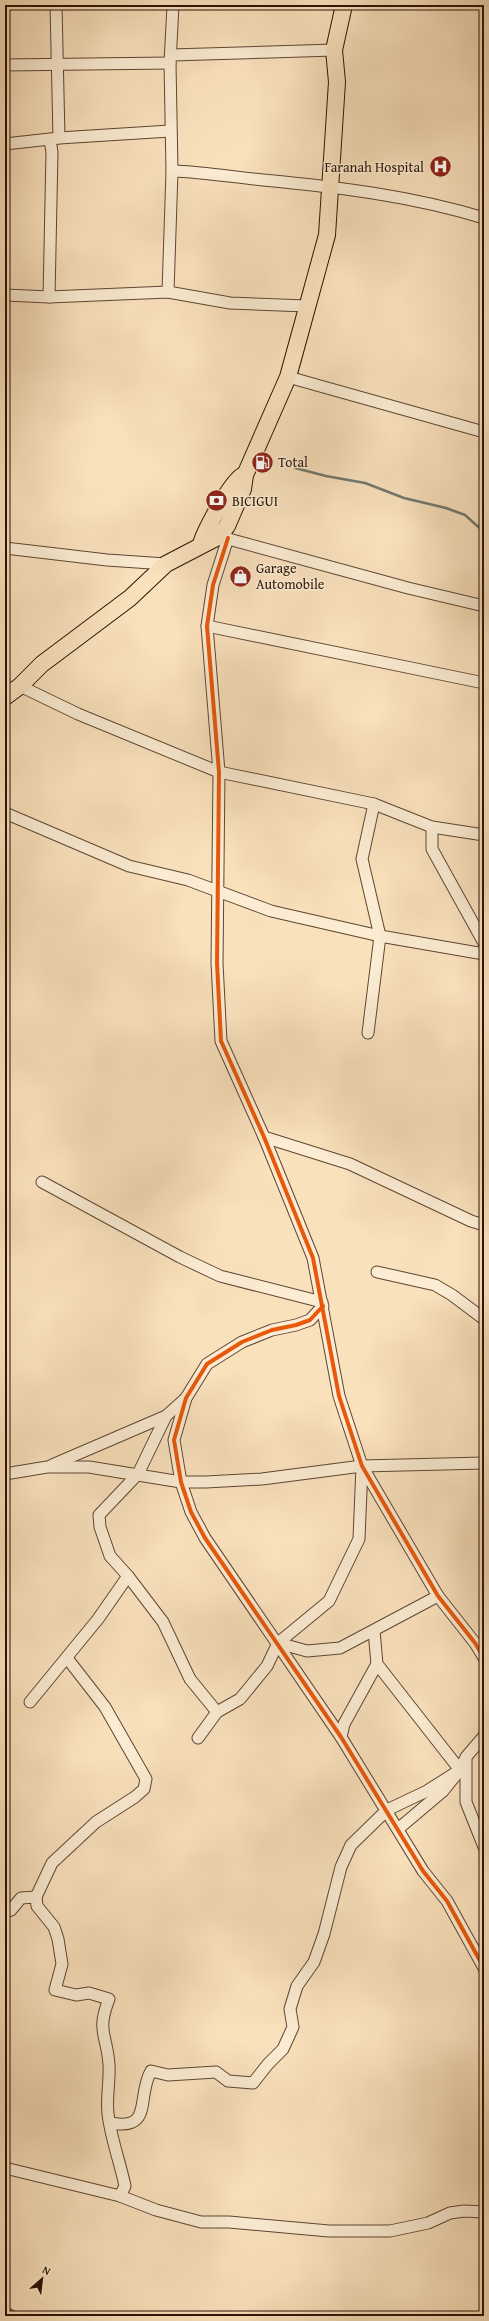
<svg xmlns="http://www.w3.org/2000/svg" width="489" height="2321" viewBox="0 0 489 2321" font-family="'Gentium Book Plus',serif">
  <rect width="100%" height="100%" fill="#f9e1bc"/>
  <filter id="stains"><feTurbulence type="fractalNoise" baseFrequency=".005" numOctaves="4"/><feColorMatrix values="0 0 0 0 .2 0 0 0 0 .09 0 0 0 0 .02 0 0 0 .5 -.17"/></filter>
  <radialGradient id="worn" r=".72"><stop offset=".6" stop-color="#630" stop-opacity="0"/><stop offset="1" stop-color="#630" stop-opacity=".3"/></radialGradient>
  <g fill="none" stroke-linecap="round" stroke-linejoin="round">
    <!-- stream -->
    <g stroke="#72786f" stroke-width="2.5">
      <polyline points="295,468 326,476 365,483 404,498 446,508 465,515 484,532"/>
      <polyline points="5,2306 22,2316"/>
    </g>
    <defs>
      <g id="minor">
        <polyline points="56,5 59,138"/>
        <polyline points="171,55 334,50"/>
        <polyline points="5,65 170,63"/>
        <polyline points="5,144 59,138 170,131"/>
        <path d="M172 171C203 172 233 177 263 180 338 187 412 196 484 218"/>
        <polyline points="168,292 172,171 170,63 173,5"/>
        <polyline points="5,295 49,297 168,292 230,303 306,306"/>
        <polyline points="49,297 52,152 50,140"/>
        <polyline points="288,377 484,432"/>
        <polyline points="221,537 408,588 484,606"/>
        <polyline points="228,538 213,585 207,626 219,772 217,963 221,1041 264,1137 313,1258 339,1396 362,1466 438,1596 475,1643 484,1658"/>
        <polyline points="5,548 107,560 166,564"/>
        <polyline points="207,626 484,683"/>
        <polyline points="20,686 78,714 219,772 374,804 432,827 484,835"/>
        <polyline points="5,813 129,866 188,880 271,911 380,936 484,954"/>
        <polyline points="432,827 432,849 484,943"/>
        <polyline points="368,1033 380,936 362,859 374,804"/>
        <polyline points="264,1137 350,1164 471,1221 484,1225"/>
        <polyline points="42,1182 180,1257 220,1276 322,1302"/>
        <polyline points="377,1272 435,1285 452,1295 484,1319"/>
        <polyline points="323,1306 310,1320 296,1325 272,1330 242,1342 207,1364 186,1398 174,1440 181,1482 191,1512 205,1538 341,1737 423,1871 447,1901 484,1968"/>
        <polyline points="186,1398 166,1416 138,1474 99,1515 100,1527 110,1556 128,1576 163,1622 190,1679 217,1712"/>
        <polyline points="52,1465 166,1416"/>
        <polyline points="5,1474 47,1467 89,1467 181,1482 206,1482 262,1479 362,1466 484,1463"/>
        <polyline points="374,1631 377,1664 460,1770 443,1791 398,1829"/>
        <polyline points="278,1643 307,1651 340,1648 438,1596"/>
        <path d="M67 1658 105 1707 146 1779 144 1789 135 1797 96 1822 52 1863 36 1897 37 1906 54 1927 58 1939 62 1964 55 1990 76 1995 89 1993 109 1999C96 2032 107 2034 109 2065 110 2081 106 2098 108 2114 111 2139 120 2162 125 2186L120 2196"/>
        <polyline points="30,1702 98,1619 128,1576"/>
        <polyline points="341,1737 344,1724 377,1664"/>
        <polyline points="198,1738 217,1712 240,1699 267,1666 278,1643 329,1601 359,1539 362,1466"/>
        <polyline points="466,1760 466,1802 484,1847"/>
        <polyline points="5,1912 11,1910 21,1898 36,1897"/>
        <path d="M110 2123C154 2131 136 2097 151 2071L168 2075 216 2072 228 2081 253 2083 268 2064 283 2049 293 2027 290 2009 297 1986 314 1962 324 1934 341 1867 351 1845 387 1810 427 1791 460 1770 466 1757 484 1736"/>
        <polyline points="5,2168 120,2196 156,2210 201,2222 229,2222 329,2231 390,2231 428,2223 450,2213 464,2211 484,2212"/>
      </g>
      <g id="highway">
        <path d="M201 544C205 530 230 484 242 476"/>
        <polyline points="5,697 20,686 42,664 130,598 166,564 218,537 227,526 243,489 245,475 288,377 327,235 337,82 334,50 344,5"/>
      </g>
    </defs>
    <!-- minor casing -->
    <use href="#minor" stroke="#5f4532" stroke-width="13"/>
    <!-- highway casing -->
    <use href="#highway" stroke="#2c1104" stroke-width="18"/>
    <!-- minor -->
    <use href="#minor" stroke="#fbecd3" stroke-width="11"/>
    <!-- highway -->
    <use href="#highway" stroke="#f9e1bc" stroke-width="16"/>
    <defs>
      <g id="cycleway">
        <polyline points="228,538 213,585 207,626 219,772 217,963 221,1041 264,1137 313,1258 339,1396 362,1466 438,1596 475,1643 484,1658"/>
        <polyline points="323,1306 310,1320 296,1325 272,1330 242,1342 207,1364 186,1398 174,1440 181,1482 191,1512 205,1538 341,1737 423,1871 447,1901 484,1968"/>
      </g>
    </defs>
    <!-- cycleway casing -->
    <use href="#cycleway" stroke="#fbecd3" stroke-width="6"/>
    <!-- cycleway -->
    <use href="#cycleway" stroke="#e8590c" stroke-width="4"/>
  </g>
  <!-- icons -->
  <defs>
    <symbol id="hospital-disc" viewBox="-11 -11 22 22"><circle r="9.5" fill="#8f2418" stroke="#fbecd3"/><path d="M-5-5h3v3.5h4V-5h3V5h-3V1.5h-4V5h-3Z" fill="#fff"/></symbol>
    <symbol id="fuel-disc" viewBox="-11 -11 22 22"><circle r="9.5" fill="#8f2418" stroke="#fbecd3"/><path d="M-5.5-6h7V0h2V4h1.3V-2.5L3-4.5l.8-.8L6-3V5H2.5V1h-1V6h-7ZM-4.2-4.7v3.2H.2V-4.7Z" fill="#fff"/></symbol>
    <symbol id="bank-disc" viewBox="-11 -11 22 22"><circle r="9.5" fill="#8f2418" stroke="#fbecd3"/><path d="M-6-4H6V4H-6ZM0-2.3a2.3 2.3 0 1 0 0 4.6a2.3 2.3 0 1 0 0-4.6Z" fill="#fff"/></symbol>
    <symbol id="shop-disc" viewBox="-11 -11 22 22"><circle r="9.5" fill="#8f2418" stroke="#fbecd3"/><path d="M-5-2.5h2.3a2.7 3.5 0 0 1 5.4 0H5L5.5 6h-11ZM-1.5-2.5h3a1.5 2.3 0 0 0-3 0Z" fill="#fff"/></symbol>
  </defs>
  <g fill-rule="evenodd">
    <use href="#hospital-disc" x="428" y="154" width="25" height="25"/>
    <use href="#fuel-disc" x="250" y="450" width="25" height="25"/>
    <use href="#bank-disc" x="204" y="488" width="25" height="25"/>
    <use href="#shop-disc" x="228" y="564" width="25" height="25"/>
  </g>
  <g text-anchor="middle" stroke-width="3" stroke-linejoin="round" paint-order="stroke">
    <!-- poi labels -->
    <g font-size="14" fill="#2c1104" stroke="#fbecd3" text-anchor="start">
      <text x="424" y="172" text-anchor="end">Faranah Hospital</text>
      <text x="278" y="467">Total</text>
      <text x="232" y="506">BICIGUI</text>
      <text x="256" y="573">Garage<tspan x="256" dy="16">Automobile</tspan></text>
    </g>
  </g>
  <!-- margin -->
  <rect width="489" height="2321" fill="none" stroke="#f9e1bc" stroke-width="20"/>
  <rect x="6" y="6" width="477" height="2309" fill="none" stroke="#2c1104" stroke-width="2"/>
  <rect x="10" y="10" width="469" height="2301" fill="none" stroke="#2c1104"/>
  <!-- north arrow -->
  <g transform="translate(42 2279) rotate(28)" stroke="#fbecd3" stroke-width="3" paint-order="stroke">
  <path d="M0-3L7 15L0 10L-7 15Z" fill="#2c1104"/>
  <text y="-6" font-size="11" font-weight="bold" text-anchor="middle" fill="#2c1104">N</text>
  </g>
  <rect width="100%" height="100%" filter="url(#stains)"/>
  <rect width="100%" height="100%" fill="url(#worn)"/>
</svg>
